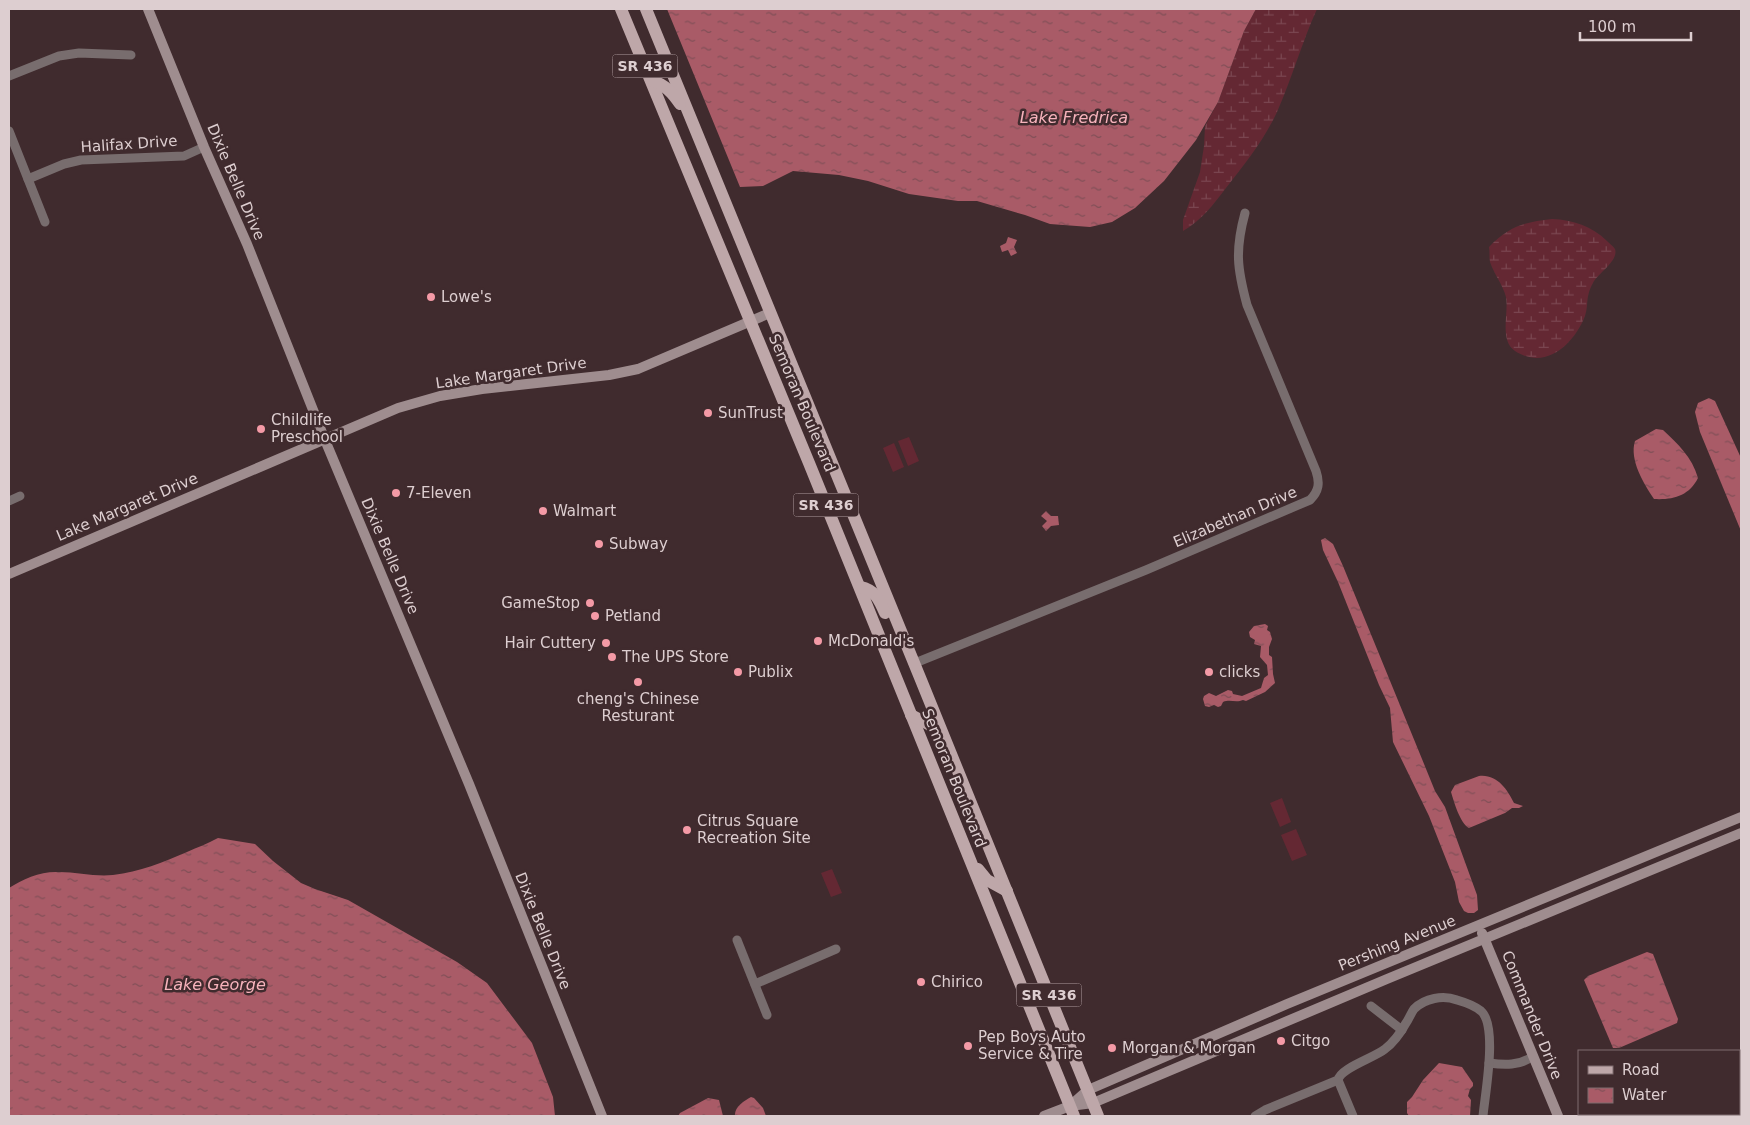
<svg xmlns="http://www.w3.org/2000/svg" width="1750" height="1125" viewBox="0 0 1750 1125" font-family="'DejaVu Sans',sans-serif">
  <defs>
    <pattern id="wetland-marsh" width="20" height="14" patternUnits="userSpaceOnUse" patternTransform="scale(1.25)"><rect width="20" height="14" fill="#642833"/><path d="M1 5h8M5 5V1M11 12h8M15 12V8" fill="none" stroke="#7a4650"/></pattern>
    <pattern id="water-ripples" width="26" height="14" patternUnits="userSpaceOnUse" patternTransform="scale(1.25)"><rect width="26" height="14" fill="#a95b67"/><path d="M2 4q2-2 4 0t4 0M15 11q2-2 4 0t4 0" fill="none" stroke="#804f57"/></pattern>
  </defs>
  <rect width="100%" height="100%" fill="#402b2e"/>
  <!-- grass -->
  <g fill="#642833">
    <polygon points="909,437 919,461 908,466 898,441"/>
    <polygon points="894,443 904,467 893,472 883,448"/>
    <polygon points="1282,798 1291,822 1280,827 1270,803"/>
    <polygon points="1296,829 1307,855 1292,861 1281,835"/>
    <polygon points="832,869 842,893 831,897 821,873"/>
  </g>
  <!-- wetland -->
  <g fill="url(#wetland-marsh)">
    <path d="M1256 9H1317C1302 42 1292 78 1277 112 1264 140 1245 164 1226 188 1213 205 1202 220 1183 231V220L1200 172 1204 146 1205 126 1218 102 1244 31Z"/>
    <path d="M1552 219C1573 220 1592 226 1607 241 1609 243 1613 246 1615 249 1619 261 1597 274 1593 283 1585 297 1589 304 1585 316 1574 344 1546 371 1515 351 1499 340 1509 313 1506 297 1503 285 1494 274 1490 262 1489 257 1490 252 1489 247 1509 226 1525 222 1552 219Z"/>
  </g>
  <!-- water -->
  <g fill="url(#water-ripples)">
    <polygon points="667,9 1256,9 1244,31 1218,102 1196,140 1164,181 1135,208 1112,222 1090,227 1050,224 1025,215 977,201 958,201 909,194 868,181 839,175 793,171 763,186 740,187"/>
    <polygon points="1008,237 1017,240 1014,247 1017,253 1011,256 1008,250 1002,252 1000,246 1006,243"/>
    <polygon points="1709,398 1715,401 1741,458 1741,531 1700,432 1695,412 1698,403"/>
    <path d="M1656 429 1663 430C1678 444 1692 457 1698 478 1689 496 1673 500 1654 499 1644 484 1629 460 1635 441Z"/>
    <polygon points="1046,511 1051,516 1058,516 1059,525 1051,526 1046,531 1042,526 1047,521 1041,516"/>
    <polygon points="1325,538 1333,544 1343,566 1422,759 1435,791 1445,807 1477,895 1478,910 1474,913 1468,913 1464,911 1459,902 1455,882 1429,816 1393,742 1390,708 1379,685 1338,582 1323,550 1321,540"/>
    <path d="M1265 624 1268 626 1267 630 1270 632 1272 639 1269 647V655L1272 657 1273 674 1275 683 1265 692 1246 701 1243 700C1236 703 1230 699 1223 702L1221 706 1218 707 1214 705 1209 707 1205 706 1203 699 1204 696 1209 693 1216 696 1228 690 1232 691 1233 694 1242 696 1261 688 1264 678 1268 675 1267 665 1260 657 1261 646 1254 644 1255 640 1250 637 1249 632 1254 626Z"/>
    <path d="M1479 776C1497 774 1507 789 1514 803L1523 806 1519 808H1512L1505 813 1469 828C1460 823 1454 802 1451 792L1455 785Z"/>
    <path d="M218 838 255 844 273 861 301 883 315 889 348 900 457 962 487 983 532 1043 553 1097 555 1116H9V888C23 879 41 871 59 872 77 872 95 877 113 875 140 872 163 862 187 852 198 847 207 844 218 838Z"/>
    <polygon points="1647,952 1653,954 1678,1019 1677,1023 1619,1048 1613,1048 1584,980 1588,976"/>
    <polygon points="1439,1063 1462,1067 1473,1083 1473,1086 1470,1089 1468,1096 1471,1100 1470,1116 1409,1116 1407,1113 1407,1102 1412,1097 1423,1080"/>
    <path d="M751 1097 754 1098 763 1108 766 1116H735C734 1107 744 1101 751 1097Z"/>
    <polygon points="708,1098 719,1100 723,1116 678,1116 680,1113"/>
  </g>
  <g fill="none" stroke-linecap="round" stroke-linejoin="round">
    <!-- street -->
    <g stroke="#786d6e" stroke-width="9">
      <polyline points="9,76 59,56 79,53 131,55"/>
      <polyline points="9,131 45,222"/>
      <polyline points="28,179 64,164 81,160 184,156 204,147"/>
      <polyline points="9,501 20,496"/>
      <path d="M915 663 1146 570 1310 500C1319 491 1320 483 1316 471L1247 305C1237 268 1235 250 1245 213"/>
      <polyline points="737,940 767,1015"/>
      <polyline points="755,984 836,949"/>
      <polyline points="1371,1006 1402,1030"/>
      <path d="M1489 1063C1504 1065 1520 1066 1533 1056"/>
      <polyline points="1338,1080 1353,1116"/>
      <path d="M1255 1116 1265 1110 1338 1080C1340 1068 1374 1058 1385 1049 1393 1043 1401 1032 1406 1023 1409 1019 1411 1013 1414 1009 1425 998 1443 995 1457 1000 1464 1002 1475 1006 1481 1011 1498 1026 1485 1094 1483 1116"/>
    </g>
    <!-- secondary -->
    <g stroke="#9f8d8f" stroke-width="10">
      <polyline points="148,9 204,147 247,244 325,440 469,784 602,1116"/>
      <polyline points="9,574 398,408 440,396 482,389 609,375 638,369 770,313"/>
      <polyline points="1482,933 1558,1116"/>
      <polyline points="1070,1106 1088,1090 1287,1004 1741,817"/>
      <polyline points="1044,1116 1070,1106 1093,1103 1387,979 1741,833"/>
    </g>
    <!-- primary -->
    <g stroke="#bea7a9" stroke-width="12">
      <polyline points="621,9 809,463 1074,1116"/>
      <polyline points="646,9 921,680 1098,1116"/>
      <path d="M651 80C665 85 672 92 680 104"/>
      <path d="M860 587C875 590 879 599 885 613"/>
      <polyline points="911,715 930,725 940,736"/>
      <polyline points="978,869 987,880 1007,891"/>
    </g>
  </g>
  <!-- markers -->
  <g fill="#f49aa6" stroke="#402b2e" stroke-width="2">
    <circle cx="431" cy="297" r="5"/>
    <circle cx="708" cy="413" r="5"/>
    <circle cx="261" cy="429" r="5"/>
    <circle cx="396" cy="493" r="5"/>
    <circle cx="543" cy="511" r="5"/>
    <circle cx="599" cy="544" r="5"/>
    <circle cx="590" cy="603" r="5"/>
    <circle cx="595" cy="616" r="5"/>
    <circle cx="818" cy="641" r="5"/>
    <circle cx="606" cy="643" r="5"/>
    <circle cx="612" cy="657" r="5"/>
    <circle cx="738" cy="672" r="5"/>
    <circle cx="1209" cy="672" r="5"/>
    <circle cx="638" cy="682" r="5"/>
    <circle cx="687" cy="830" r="5"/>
    <circle cx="921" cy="982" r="5"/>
    <circle cx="1281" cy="1041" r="5"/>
    <circle cx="968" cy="1046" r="5"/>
    <circle cx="1112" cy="1048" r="5"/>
  </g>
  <g text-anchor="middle" stroke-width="5" stroke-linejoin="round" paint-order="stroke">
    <!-- shield labels -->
    <g fill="#402b2e" stroke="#ae9d9f" stroke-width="1">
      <rect x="612.5" y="54.5" width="65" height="23" rx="4"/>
      <rect x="793.5" y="493.5" width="65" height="23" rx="4"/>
      <rect x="1016.5" y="983.5" width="65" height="23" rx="4"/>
    </g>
    <g font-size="14" font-weight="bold" fill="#ddced0">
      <text x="645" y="71">SR 436</text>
      <text x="826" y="510">SR 436</text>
      <text x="1049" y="1000">SR 436</text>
    </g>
    <!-- street labels -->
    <g font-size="15" fill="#ddced0" stroke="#402b2e">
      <text transform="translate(129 144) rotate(-4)" y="5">Halifax Drive</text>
      <text transform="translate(236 182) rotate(67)" y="5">Dixie Belle Drive</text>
      <text transform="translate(511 373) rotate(-8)" y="5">Lake Margaret Drive</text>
      <text transform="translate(802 403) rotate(67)" y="5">Semoran Boulevard</text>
      <text transform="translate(127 507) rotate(-23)" y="5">Lake Margaret Drive</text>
      <text transform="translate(1235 517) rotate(-23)" y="5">Elizabethan Drive</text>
      <text transform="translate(390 556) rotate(67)" y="5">Dixie Belle Drive</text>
      <text transform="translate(954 778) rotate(68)" y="5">Semoran Boulevard</text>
      <text transform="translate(543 931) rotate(68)" y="5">Dixie Belle Drive</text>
      <text transform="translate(1397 943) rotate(-22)" y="5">Pershing Avenue</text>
      <text transform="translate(1532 1015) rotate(68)" y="5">Commander Drive</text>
    </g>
    <!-- poi labels -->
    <g font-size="15" fill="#ddced0" stroke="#402b2e" text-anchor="start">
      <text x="441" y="302">Lowe's</text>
      <text x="718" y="418">SunTrust</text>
      <text x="271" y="425">Childlife<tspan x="271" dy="17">Preschool</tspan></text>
      <text x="406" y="498">7-Eleven</text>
      <text x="553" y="516">Walmart</text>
      <text x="609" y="549">Subway</text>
      <text x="580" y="608" text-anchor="end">GameStop</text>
      <text x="605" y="621">Petland</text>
      <text x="828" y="646">McDonald's</text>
      <text x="596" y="648" text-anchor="end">Hair Cuttery</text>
      <text x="622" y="662">The UPS Store</text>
      <text x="748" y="677">Publix</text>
      <text x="1219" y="677">clicks</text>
      <text x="638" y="704" text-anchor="middle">cheng's Chinese<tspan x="638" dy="17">Resturant</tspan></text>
      <text x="697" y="826">Citrus Square<tspan x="697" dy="17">Recreation Site</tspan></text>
      <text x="931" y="987">Chirico</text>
      <text x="978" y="1042">Pep Boys Auto<tspan x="978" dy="17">Service &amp; Tire</tspan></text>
      <text x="1291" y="1046">Citgo</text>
      <text x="1122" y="1053">Morgan &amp; Morgan</text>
    </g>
    <!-- water labels -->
    <g font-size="16" font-style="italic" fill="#f7b3bc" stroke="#402b2e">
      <text x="1074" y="123">Lake Fredrica</text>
      <text x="215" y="990">Lake George</text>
    </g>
  </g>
  <!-- border -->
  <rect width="1750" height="1125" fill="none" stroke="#ddced0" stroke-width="20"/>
  <!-- legend -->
  <rect x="1578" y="1050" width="162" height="65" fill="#402b2e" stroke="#7f6c6f"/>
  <rect x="1588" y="1066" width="25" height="8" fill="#bea7a9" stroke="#7f6c6f"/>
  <text x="1622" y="1075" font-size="15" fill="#ddced0">Road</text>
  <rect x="1588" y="1088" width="25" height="15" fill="url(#water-ripples)" stroke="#7f6c6f"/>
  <text x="1622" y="1100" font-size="15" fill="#ddced0">Water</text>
  <!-- scale -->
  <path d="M1580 32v8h111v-8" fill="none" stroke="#ddced0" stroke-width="2.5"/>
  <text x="1588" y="32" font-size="15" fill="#ddced0" stroke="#402b2e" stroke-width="4" paint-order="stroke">100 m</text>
</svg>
